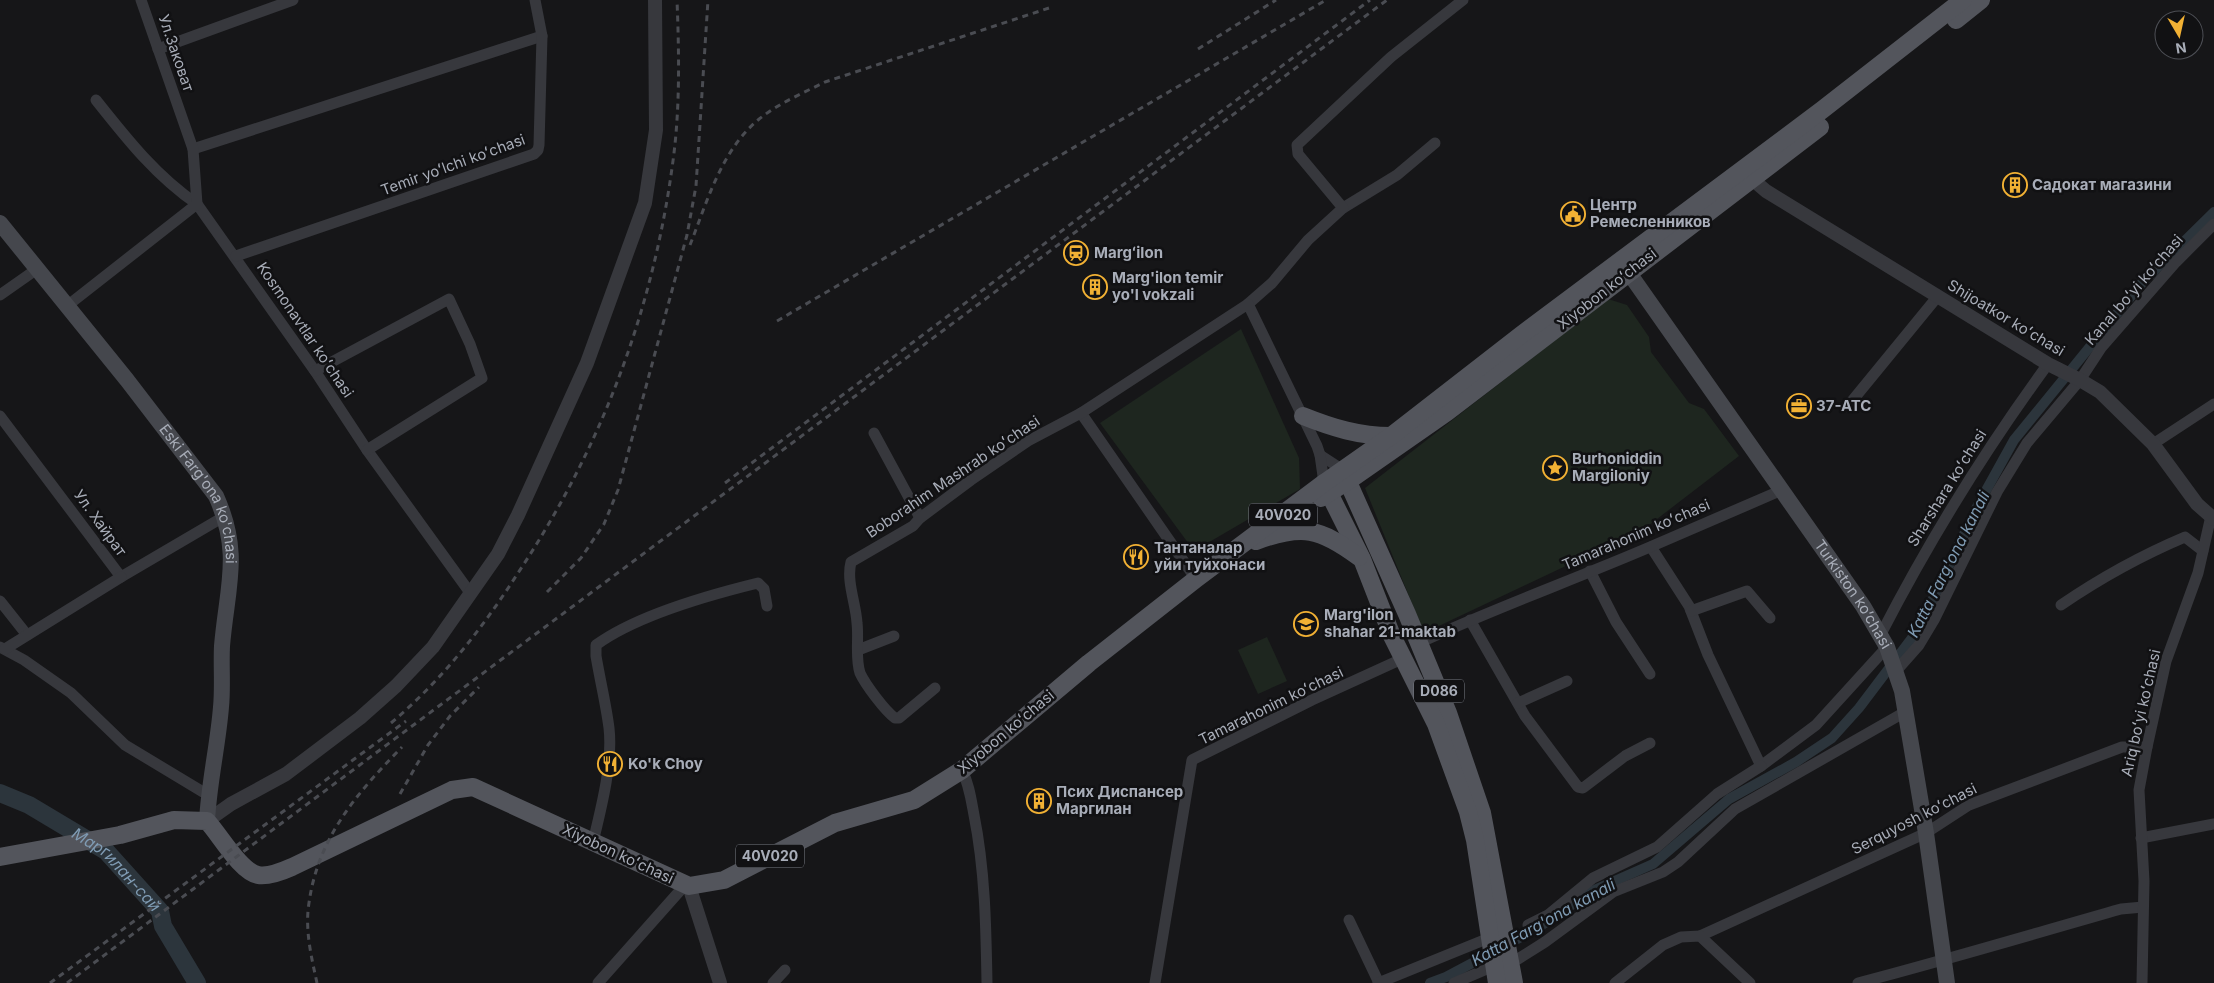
<svg xmlns="http://www.w3.org/2000/svg" width="2214" height="983" viewBox="0 0 2214 983" font-family="Inter,sans-serif">
  <rect width="100%" height="100%" fill="#161618"/>
  <!-- green -->
  <g fill="#1e261f">
    <polygon points="1608,299 1627,305 1649,337 1651,352 1689,403 1704,409 1739,456 1644,529 1424,633 1365,488"/>
    <polygon points="1241,329 1299,458 1300,489 1194,551 1100,423"/>
    <polygon points="1267,637 1287,681 1258,694 1238,650"/>
  </g>
  <g fill="none" stroke-linecap="round" stroke-linejoin="round">
    <!-- canal -->
    <polyline stroke="#2c353c" stroke-width="10" points="1430,983 1446,977 1536,929 1592,891 1653,864 1729,799 1796,762 1832,738 1859,708 1918,630 1978,505 2014,440 2141,284 2214,212"/>
    <!-- river -->
    <path stroke="#2c353c" stroke-width="18" id="s1" d="M0 793 29 805 106 851 160 911 163 926 197 983"/>
    <!-- minor -->
    <g stroke="#37383d" stroke-width="11">
      <polyline points="158,49 293,0"/>
      <path d="M96 100C127 139 156 176 197 204L315 371 367 450 471 594"/>
      <polyline points="193,149 542,36"/>
      <polyline points="1343,208 1397,175 1435,143"/>
      <polyline points="236,256 534,154 538,150 539,145 542,36 535,0"/>
      <polyline points="0,295 37,269"/>
      <polyline points="1248,304 1272,283 1308,240 1343,208 1298,154 1297,145 1391,57 1463,0"/>
      <polyline points="67,306 197,204 193,149 141,0"/>
      <polyline points="315,371 449,299 470,344 482,378 367,450"/>
      <polyline points="1852,401 1938,296"/>
      <polyline points="1081,413 1196,579"/>
      <polyline points="0,416 121,577 225,516"/>
      <polyline points="874,433 920,518"/>
      <polyline points="2153,444 2214,404"/>
      <polyline points="1320,455 1343,470"/>
      <polyline points="1651,547 1689,606 1708,655 1761,766 1816,725 1887,647"/>
      <polyline points="1590,571 1616,622 1650,674"/>
      <polyline points="0,601 27,635"/>
      <path d="M2061 605C2102 577 2140 556 2185 537L2203 551"/>
      <polyline points="1691,611 1747,591 1770,618"/>
      <polyline points="1470,620 1525,716 1578,787 1583,788 1625,756 1650,743"/>
      <path d="M1881 634C1930 539 1985 450 2048 364"/>
      <path d="M1419 643C1495 608 1573 580 1650 547 1694 528 1738 509 1782 490"/>
      <polyline points="0,647 24,660 71,693 125,745 208,795"/>
      <polyline points="5,649 121,577"/>
      <polyline points="858,650 894,636"/>
      <polyline points="1896,671 1919,645 1934,620 1997,492 2027,443 2080,380 2101,348 2176,262 2214,224"/>
      <path d="M935 688 899 718H895C885 711 865 684 860 673 855 658 859 639 857 623 856 604 846 581 851 562L913 526 920 518 971 480 1028 441 1081 413 1248 304 1317 446 1320 455 1324 483"/>
      <polyline points="1518,703 1567,681"/>
      <path d="M962 770C969 784 971 799 974 815 985 870 986 926 987 983"/>
      <polyline points="2141,838 2214,824"/>
      <path d="M593 842C601 809 613 763 609 728 606 704 600 680 596 656V645C637 615 709 595 758 583L764 589 767 606"/>
      <polyline points="1349,920 1379,983"/>
      <polyline points="1528,925 1548,915 1593,878 1657,847 1717,794 1761,766"/>
      <polyline points="1700,936 1926,833 1969,805 2122,747 2147,747"/>
      <polyline points="1510,961 1518,959 1545,942 1613,892 1663,872 1678,862 1735,809 1905,712"/>
      <polyline points="598,983 685,885"/>
      <polyline points="773,983 785,970"/>
      <polyline points="1155,983 1192,760 1312,700 1404,658"/>
      <polyline points="1378,983 1489,938"/>
      <polyline points="1454,983 1494,966"/>
      <polyline points="1615,983 1663,945 1681,937 1700,936 1750,983"/>
      <path d="M1858 983C1946 960 2033 934 2121 909L2143 907"/>
      <polyline points="2142,983 2144,881 2139,790 2147,747 2166,661 2198,573 2211,516"/>
    </g>
    <!-- tertiary -->
    <g stroke="#37383d" stroke-width="14">
      <polyline points="1752,179 1766,191 2048,364 2080,380 2100,392 2153,444 2197,504 2214,519"/>
      <polyline points="207,821 231,804 286,774 360,718 396,686 433,647 498,554 518,515 587,363 645,203 656,130 655,0"/>
      <polyline points="689,886 720,983"/>
    </g>
    <!-- secondary -->
    <g stroke="#45474d" stroke-width="16">
      <path id="s2" d="M0 223 127 380 216 496C242 554 227 586 222 646 221 666 223 687 221 707 218 745 209 782 207 821"/>
      <path id="s3" d="M1622 263 1863 606 1887 647 1902 691 1926 833 1947 983"/>
    </g>
    <!-- primary -->
    <g stroke="#53555c" stroke-width="18">
      <polyline points="1956,20 1981,0"/>
      <path d="M1303 416C1333 428 1359 436 1391 436"/>
      <polyline points="1344,473 1407,614 1448,713 1482,813 1514,983"/>
      <polyline points="1324,483 1362,559 1392,636 1436,724 1468,812 1475,840 1497,983"/>
      <polyline points="1321,498 1348,481 1447,412 1820,127"/>
      <path d="M1256 541C1302 524 1320 528 1359 557"/>
      <path d="M0 857 120 835 174 820 207 821C220 835 240 871 258 875 268 877 283 871 292 867L452 790 473 787 689 886 724 880 835 823 914 800 962 770 1089 663 1196 579 1324 483 1391 436 1521 335 1822 110 1963 0"/>
    </g>
    <!-- rail -->
    <g stroke="#4a4c52" stroke-width="3" stroke-dasharray="6 5" stroke-linecap="butt">
      <polyline points="1198,49 1276,0"/>
      <path d="M690 245C707 202 721 151 758 120 777 104 803 93 825 82L1052 7"/>
      <polyline points="777,321 1326,0"/>
      <polyline points="725,483 1370,0"/>
      <polyline points="547,592 581,558 604,524 618,490 687,235 696,186 708,0"/>
      <path d="M391 723C442 680 482 629 518 573 603 445 655 306 674 153 680 103 679 51 677 0"/>
      <polyline points="400,794 428,745 450,716 479,687"/>
      <polyline points="50,983 406,721"/>
      <polyline points="67,983 1387,0"/>
      <path d="M317 983C312 960 306 935 308 911 315 841 355 795 402 747"/>
    </g>
  </g>
  <!-- icons -->
  <defs>
    <symbol id="building-ring" viewBox="-11 -11 22 22"><circle r="9.5" fill="#111113" stroke="#f2b134" stroke-width="1.5"/><path d="M-4-6H4V6H1V3H-1V6H-4ZM-2.5-4.3h1.7v1.8h-1.7ZM.8-4.3h1.7v1.8H.8ZM-2.5-1h1.7V.8h-1.7ZM.8-1h1.7V.8H.8Z" fill="#f2b134"/></symbol>
    <symbol id="civic-ring" viewBox="-11 -11 22 22"><circle r="9.5" fill="#111113" stroke="#f2b134" stroke-width="1.5"/><path d="M-.6-6.5H3V-4.5H.6V-3L4-1V1h2V6H-6V1h2V-1L-.6-3ZM-1.2 2.5V6h2.4V2.5Z" fill="#f2b134"/></symbol>
    <symbol id="station-ring" viewBox="-11 -11 22 22"><circle r="9.5" fill="#111113" stroke="#f2b134" stroke-width="1.5"/><path d="M-3-6H3Q5-6 5-4V2Q5 4 3 4L4.5 6H3L1.5 4h-3L-3 6H-4.5L-3 4Q-5 4-5 2V-4Q-5-6-3-6ZM-3.5-4v3h7v-3ZM-3.5 1v1.5H-2V1ZM2 1v1.5H3.5V1Z" fill="#f2b134"/></symbol>
    <symbol id="office-ring" viewBox="-11 -11 22 22"><circle r="9.5" fill="#111113" stroke="#f2b134" stroke-width="1.5"/><path d="M-6-3h4V-5.5h4V-3h4V5H-6ZM-1-4.5V-3h2v-1.5ZM-6 0V1H6V0Z" fill="#f2b134"/></symbol>
    <symbol id="sight-ring" viewBox="-11 -11 22 22"><circle r="9.5" fill="#111113" stroke="#f2b134" stroke-width="1.5"/><path d="M0-6L1.8-2.2L6-1.7L2.9 1.2L3.7 5.4L0 3.3L-3.7 5.4L-2.9 1.2L-6-1.7L-1.8-2.2Z" fill="#f2b134"/></symbol>
    <symbol id="restaurant-ring" viewBox="-11 -11 22 22"><circle r="9.5" fill="#111113" stroke="#f2b134" stroke-width="1.5"/><path d="M-5-6h1v4h1v-4h1v4h1v-4h1v5L-1.5 .5V6h-2V.5L-5-1ZM5-6V6H3V1.5H1.5Q1.5-4 5-6Z" fill="#f2b134"/></symbol>
    <symbol id="school-ring" viewBox="-11 -11 22 22"><circle r="9.5" fill="#111113" stroke="#f2b134" stroke-width="1.5"/><path d="M0-5L7-2L0 1L-7-2ZM-4 1L0 2.5L4 1V4Q0 6-4 4Z" fill="#f2b134"/></symbol>
  </defs>
  <g fill-rule="evenodd">
    <use href="#building-ring" x="2001" y="171" width="28" height="28"/>
    <use href="#civic-ring" x="1559" y="200" width="28" height="28"/>
    <use href="#station-ring" x="1062" y="239" width="28" height="28"/>
    <use href="#building-ring" x="1081" y="273" width="28" height="28"/>
    <use href="#office-ring" x="1785" y="392" width="28" height="28"/>
    <use href="#sight-ring" x="1541" y="454" width="28" height="28"/>
    <use href="#restaurant-ring" x="1122" y="543" width="28" height="28"/>
    <use href="#school-ring" x="1292" y="610" width="28" height="28"/>
    <use href="#restaurant-ring" x="596" y="750" width="28" height="28"/>
    <use href="#building-ring" x="1025" y="787" width="28" height="28"/>
  </g>
  <g text-anchor="middle" stroke-width="5" stroke-linejoin="round" paint-order="stroke">
    <!-- shield labels -->
    <g fill="#111113" stroke="#7b7e86" stroke-width="1">
      <rect x="1249" y="503.5" width="68" height="23" rx="4"/>
      <rect x="1414" y="679.5" width="50" height="23" rx="4"/>
      <rect x="736" y="844.5" width="68" height="23" rx="4"/>
    </g>
    <g font-size="14" font-weight="bold" fill="#a8adb8">
      <text x="1283" y="520">40V020</text>
      <text x="1439" y="696">D086</text>
      <text x="770" y="861">40V020</text>
    </g>
    <!-- street labels -->
    <g font-size="15" fill="#a8adb8" stroke="#111113">
      <text transform="translate(176 53) rotate(71)" y="5">Ул.Заковат</text>
      <text transform="translate(453 165) rotate(-20)" y="5">Temir yoʻlchi koʻchasi</text>
      <text transform="translate(1607 289) rotate(-38)" y="5">Xiyobon koʻchasi</text>
      <text transform="translate(2134 290) rotate(-49)" y="5">Kanal boʻyi koʻchasi</text>
      <text transform="translate(2006 318) rotate(31)" y="5">Shijoatkor koʻchasi</text>
      <text transform="translate(305 330) rotate(56)" y="5">Kosmonavtlar koʻchasi</text>
      <text transform="translate(953 477) rotate(-34)" y="5">Boborahim Mashrab koʻchasi</text>
      <text transform="translate(1947 488) rotate(-58)" y="5">Sharshara koʻchasi</text>
      <text dy="5" stroke="none"><textPath href="#s2" startOffset="339">Eski Farg'ona ko'chasi</textPath></text>
      <text transform="translate(100 523) rotate(54)" y="5">Ул. Хайрат</text>
      <text transform="translate(1636 535) rotate(-23)" y="5">Tamarahonim koʻchasi</text>
      <text dy="5" stroke="none"><textPath href="#s3" startOffset="404">Turkiston ko’chasi</textPath></text>
      <text transform="translate(1271 706) rotate(-26)" y="5">Tamarahonim koʻchasi</text>
      <text transform="translate(2141 713) rotate(-77)" y="5">Ariq boʻyi koʻchasi</text>
      <text transform="translate(1006 732) rotate(-40)" y="5">Xiyobon koʻchasi</text>
      <text transform="translate(1914 819) rotate(-27)" y="5">Serquyosh koʻchasi</text>
      <text transform="translate(618 854) rotate(25)" y="5">Xiyobon koʻchasi</text>
    </g>
    <!-- poi labels -->
    <g font-size="15" font-weight="bold" fill="#a8adb8" stroke="#111113" text-anchor="start">
      <text x="2032" y="190">Садокат магазини</text>
      <text x="1590" y="210">Центр<tspan x="1590" dy="17">Ремесленников</tspan></text>
      <text x="1094" y="258">Margʻilon</text>
      <text x="1112" y="283">Marg'ilon temir<tspan x="1112" dy="17">yo'l vokzali</tspan></text>
      <text x="1816" y="411">37-АТС</text>
      <text x="1572" y="464">Burhoniddin<tspan x="1572" dy="17">Margiloniy</tspan></text>
      <text x="1154" y="553">Тантаналар<tspan x="1154" dy="17">уйи туйхонаси</tspan></text>
      <text x="1324" y="620">Marg'ilon<tspan x="1324" dy="17">shahar 21-maktab</tspan></text>
      <text x="628" y="769">Ko'k Choy</text>
      <text x="1056" y="797">Псих Диспансер<tspan x="1056" dy="17">Маргилан</tspan></text>
    </g>
    <!-- water labels -->
    <g font-size="16" font-style="italic" fill="#7f9bb3" stroke="#111113">
      <text transform="translate(1948 564) rotate(-63)" y="6">Katta Farg'ona kanali</text>
      <text dy="6" stroke="none"><textPath href="#s1" startOffset="141">Маргилан-сай</textPath></text>
      <text transform="translate(1543 922) rotate(-29)" y="6">Katta Farg'ona kanali</text>
    </g>
  </g>
  <!-- north arrow -->
  <g transform="translate(2179 35) rotate(171)"><circle r="24" fill="#111113" stroke="#4d4f55"/>
  <path d="M0-4L9 19L0 12L-9 19Z" fill="#f2b134"/>
  <text y="-8" font-size="14" font-weight="bold" text-anchor="middle" fill="#a8adb8">N</text>
  </g>
</svg>
